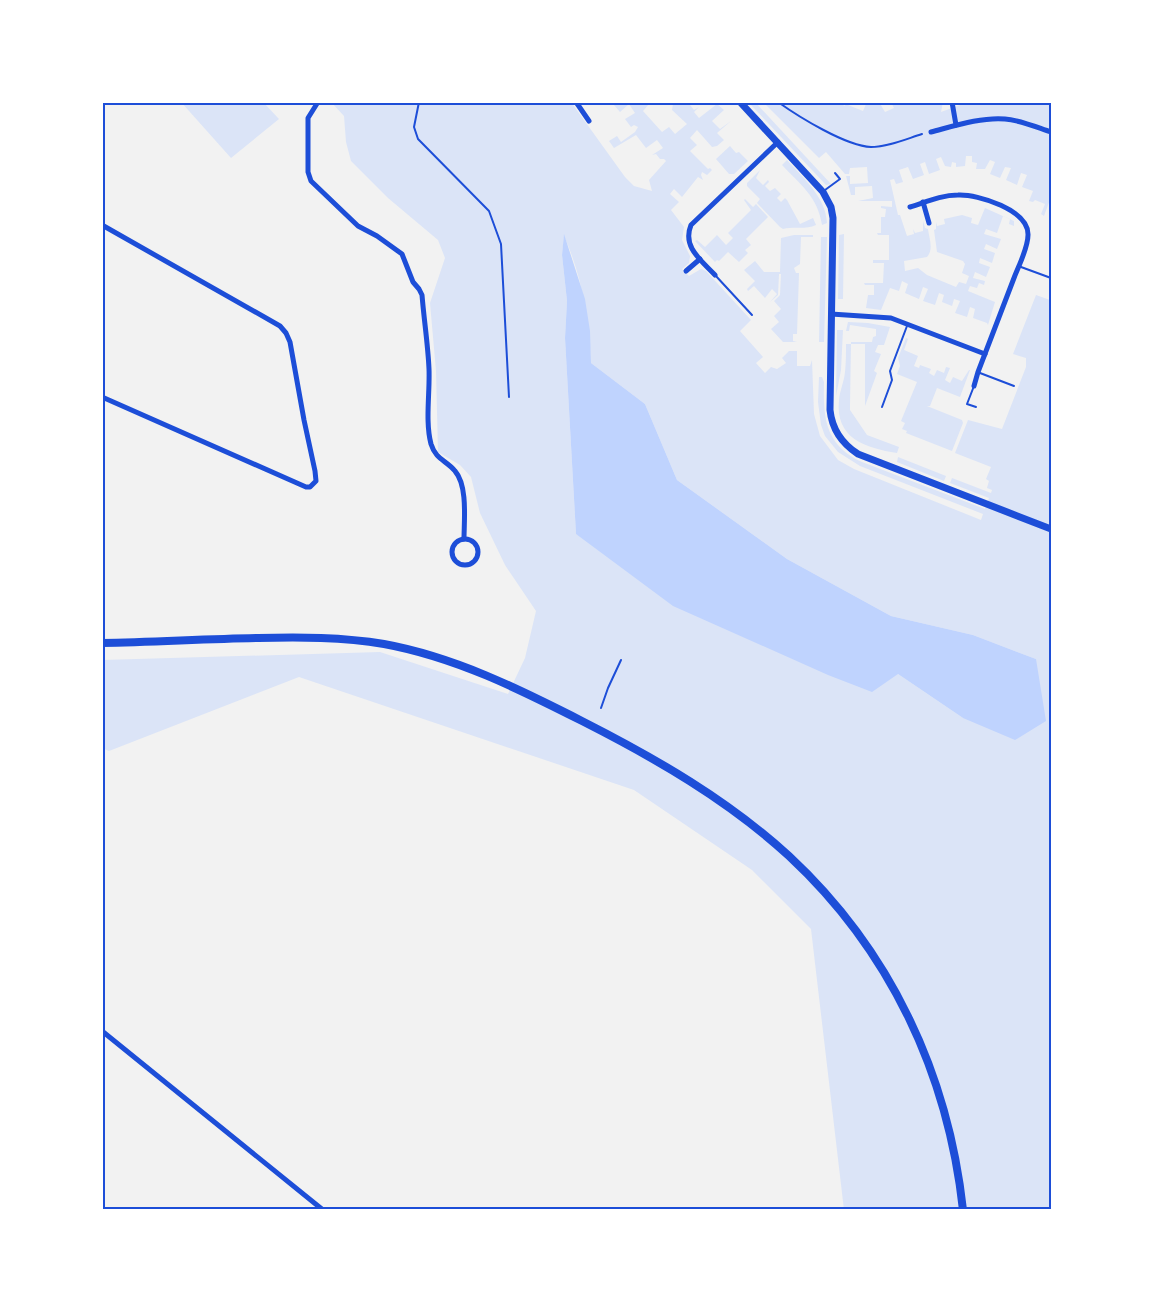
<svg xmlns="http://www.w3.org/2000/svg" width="1153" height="1312" viewBox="0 0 1153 1312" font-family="Commissioner,sans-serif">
  <rect width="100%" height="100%" fill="#f2f2f2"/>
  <!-- green -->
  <g fill="#dbe4f7" fill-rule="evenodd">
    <polygon points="181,102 263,102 279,119 231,158"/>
    <path d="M331 102H571L625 177 634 186 652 191 649 180 666 161 664 159H660L656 154 652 155 663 148 657 140 646 148 636 135 614 148 609 141 617 136 621 142 635 132 638 127 634 125 631 127 625 119 635 113 629 104 620 112 614 105 617 102H647L649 104 643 111 662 132 669 127 675 134 687 124 672 110 673 104 675 102H692L690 105 694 110 699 107 694 112 699 118 717 104 724 110 712 121 720 129 731 121 717 133 724 140 717 146 712 147 697 130 690 138 697 145 690 151 708 169 710 168 712 170 707 175 702 172 701 175 703 180 698 177 682 197 674 189 670 194 679 202 671 210 684 227 682 240 690 256 689 263 682 269 689 276 701 269 706 271 751 320 740 331 763 357 756 363 765 373 771 367 777 369 786 363 782 358 789 351H797V366H810L812 360 814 414 820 436 838 460 854 469 981 520 983 514 860 466 838 452 825 436 821 425 818 402 819 377H822L824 382C823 418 825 445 862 462L985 509 989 498 950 483 952 478 991 493 992 490 987 488 989 481 986 479 991 467 955 453 968 420 1002 429 1026 367V358L1013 354 1036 295 1050 300 1051 298V1210H844L811 929 752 870 634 790 299 677 109 751 102 748V660L380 652 508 694 525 658 536 611 505 565 480 513 471 477 460 465 438 452 436 371 430 303 445 258 438 240 388 198 351 161 346 142 344 116ZM564 236C582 276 589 319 591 363L645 404 677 480 787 559 891 616 973 635 1036 659 963 718 898 674 576 534 565 338 567 301 562 255Z"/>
    <polygon points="755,102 831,184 826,185 751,105"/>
    <path d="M763 102H836L845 106 846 102H849L848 105 863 111 867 102H879L885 112 894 108 891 102H943L941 112 963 104 962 102H1051V197L1044 216 1041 214 1045 204 1035 200 1033 202 1029 201 1033 191 1022 187 1027 175 1021 173 1017 185 1006 180 1011 168 1005 167 1000 178 990 174 995 162 990 160 985 169H976L977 163 972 162V156H966L965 166 956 167V163L952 162 951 167 945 166 941 157 936 159 940 170 929 174 925 162 920 164 924 175 913 179 908 167 899 170 903 182 896 184 894 179 890 180 898 215H900L907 236 914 234 913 229 915 233 923 231V221L925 228 928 229C929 238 934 249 927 257L904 261 905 271 918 268 927 275 956 287 959 282 966 284 969 276 962 273 965 264 963 261 937 252 934 230 936 229V222L937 226 945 224 944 219 962 215 972 218 971 223 978 225 985 208 1014 221V226L1009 224 1010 219 1003 216 997 233 986 229 984 234 1001 239 997 249 986 244 984 249 995 253 992 263 980 258 979 263 990 267 986 277 975 272 973 278 985 281 984 285 979 283 977 288 970 286 968 291 995 302 988 325 987 323 973 318 975 309 970 307 967 317 955 313 960 301 954 299 952 306 942 302 944 295 939 293 935 305 923 301 928 289 923 287 919 299 905 293 908 284 902 281 899 291 890 288 881 310 866 308 868 295H874V285H865L864 283H883L884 263H873V260H889V235H878L877 233H881V217H885L886 209 881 208V206L892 207V201H858L873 198 872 186 855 187V195H851L846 176H850V184L868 183 867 167 850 168 849 174H845L826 152 819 158Z"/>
    <polygon points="730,146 736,153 739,152 748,161 734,174 729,174 716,159"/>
    <path d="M787 160C803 178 826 197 827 223L822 225C818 197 800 184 782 165Z"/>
    <path d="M760 170 756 178 763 185 768 180 769 182 765 186 770 191 775 188 781 194 777 198 781 202 785 198 787 200 800 224 813 218 816 225C806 230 794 226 783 229L780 227 757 203 760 199 747 186V183Z"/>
    <polygon points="745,199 753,207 756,204 768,217 746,239 751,245 745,250 748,253 739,262 728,252 719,261 717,260 715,262 695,241 697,240 705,247 717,235 726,245 733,238 728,233 751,210 744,200"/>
    <polygon points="844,234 843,299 838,299 839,235"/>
    <polygon points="794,235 813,235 813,237 801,237 800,264 794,268 796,273 799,273 797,334 793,334 793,341 797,342 783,342 771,329 779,322 774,316 781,309 774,301 780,295 781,274 779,274 778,295 770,302 777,294 772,289 765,298 754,286 748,291 747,289 755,281 744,270 755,261 764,272 780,272 781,238"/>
    <polygon points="821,237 827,237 824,342 819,342"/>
    <path d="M848 322 868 323 890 327 884 345H878L875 352 881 354 874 371 877 373 865 406V344H851L850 405V410L867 435 899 447 897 453C866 448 835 439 839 400 840 390 844 382 845 372 846 363 846 353 846 344H851V342H872L873 337 876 336V329L850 325 849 331H846Z"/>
    <polygon points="837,330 843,330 841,370 836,396"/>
    <polygon points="906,338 908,339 904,350 918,356 914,366 919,368 920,365 931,369 929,373 934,376 937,370 944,373 946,367 950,368 945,380 950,383 953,377 962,381 969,370 970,370 960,397 937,388 930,406 927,406 962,420 963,423 952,451 906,433 907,431 902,429 905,423 901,421 917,382 897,374 900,366 898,358"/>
    <polygon points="898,457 946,476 944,481 897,462"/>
  </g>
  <!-- water -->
  <polygon fill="#bfd3fe" points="564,234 585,299 590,331 591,363 645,404 677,480 787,559 891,616 973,635 1036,659 1046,721 1015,740 963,718 898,674 872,692 828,675 673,606 576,534 565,338 567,301 562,255"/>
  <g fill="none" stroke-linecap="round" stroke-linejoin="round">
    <!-- path -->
    <g stroke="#1d4ed8" stroke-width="2">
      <polyline points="419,102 414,127 418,139 489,211 501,244 509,397"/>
      <path d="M778 102C799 117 846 146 871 147 888 147 906 139 922 134"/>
      <polyline points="601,708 608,688 621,660"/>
    </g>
    <!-- service -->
    <g stroke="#1d4ed8" stroke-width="2">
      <polyline points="825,190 840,179 835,173"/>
      <polyline points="1021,267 1051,278"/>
      <polyline points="715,275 752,315"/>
      <polyline points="980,373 1014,386"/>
      <polyline points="974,386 967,404 976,407"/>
      <polyline points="882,407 892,380 890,371 907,326"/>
    </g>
    <!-- minor -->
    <g stroke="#1d4ed8" stroke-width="5">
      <path d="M318 102 308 118V172L311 181 358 226 377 236 402 254 413 282 419 289 422 295C424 320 428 345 429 369 430 393 425 421 431 444 436 460 446 460 455 471 468 486 464 521 464 539"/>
      <polyline points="576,102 589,121"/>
      <polyline points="952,102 956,125"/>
      <path d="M931 132C954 126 981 117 1005 119 1020 120 1036 127 1051 132"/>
      <polyline points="923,202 929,223"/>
      <path d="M910 207C926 202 941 195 958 195 978 194 1029 210 1028 235 1028 248 1019 265 1014 278 1002 309 990 341 978 372L974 386"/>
      <polyline points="102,225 280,326 286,333 290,342 304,420 315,471 316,481 310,487 306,487 102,397"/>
      <polyline points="686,271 700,259"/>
      <path d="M715 275C701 260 682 247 691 225L778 142"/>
      <polyline points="831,314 891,318 985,354"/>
      <circle cx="465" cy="552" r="13"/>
      <polyline points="102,1031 323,1210"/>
    </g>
    <!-- tertiary -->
    <path stroke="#1d4ed8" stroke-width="7" d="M740 102 823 192 831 207 833 218 830 410C832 429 841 443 858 454L1051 529"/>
    <!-- primary -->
    <path stroke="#1d4ed8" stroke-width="8" d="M102 643C154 642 206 639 258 638 300 637 342 637 384 644 455 657 519 689 582 721 655 758 728 800 789 856 890 950 948 1073 963 1210"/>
  </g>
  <!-- border -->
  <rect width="1153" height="1312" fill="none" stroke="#ffffff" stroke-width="207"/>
  <rect x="104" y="104" width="946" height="1104" fill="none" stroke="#1d4ed8" stroke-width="2"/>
</svg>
